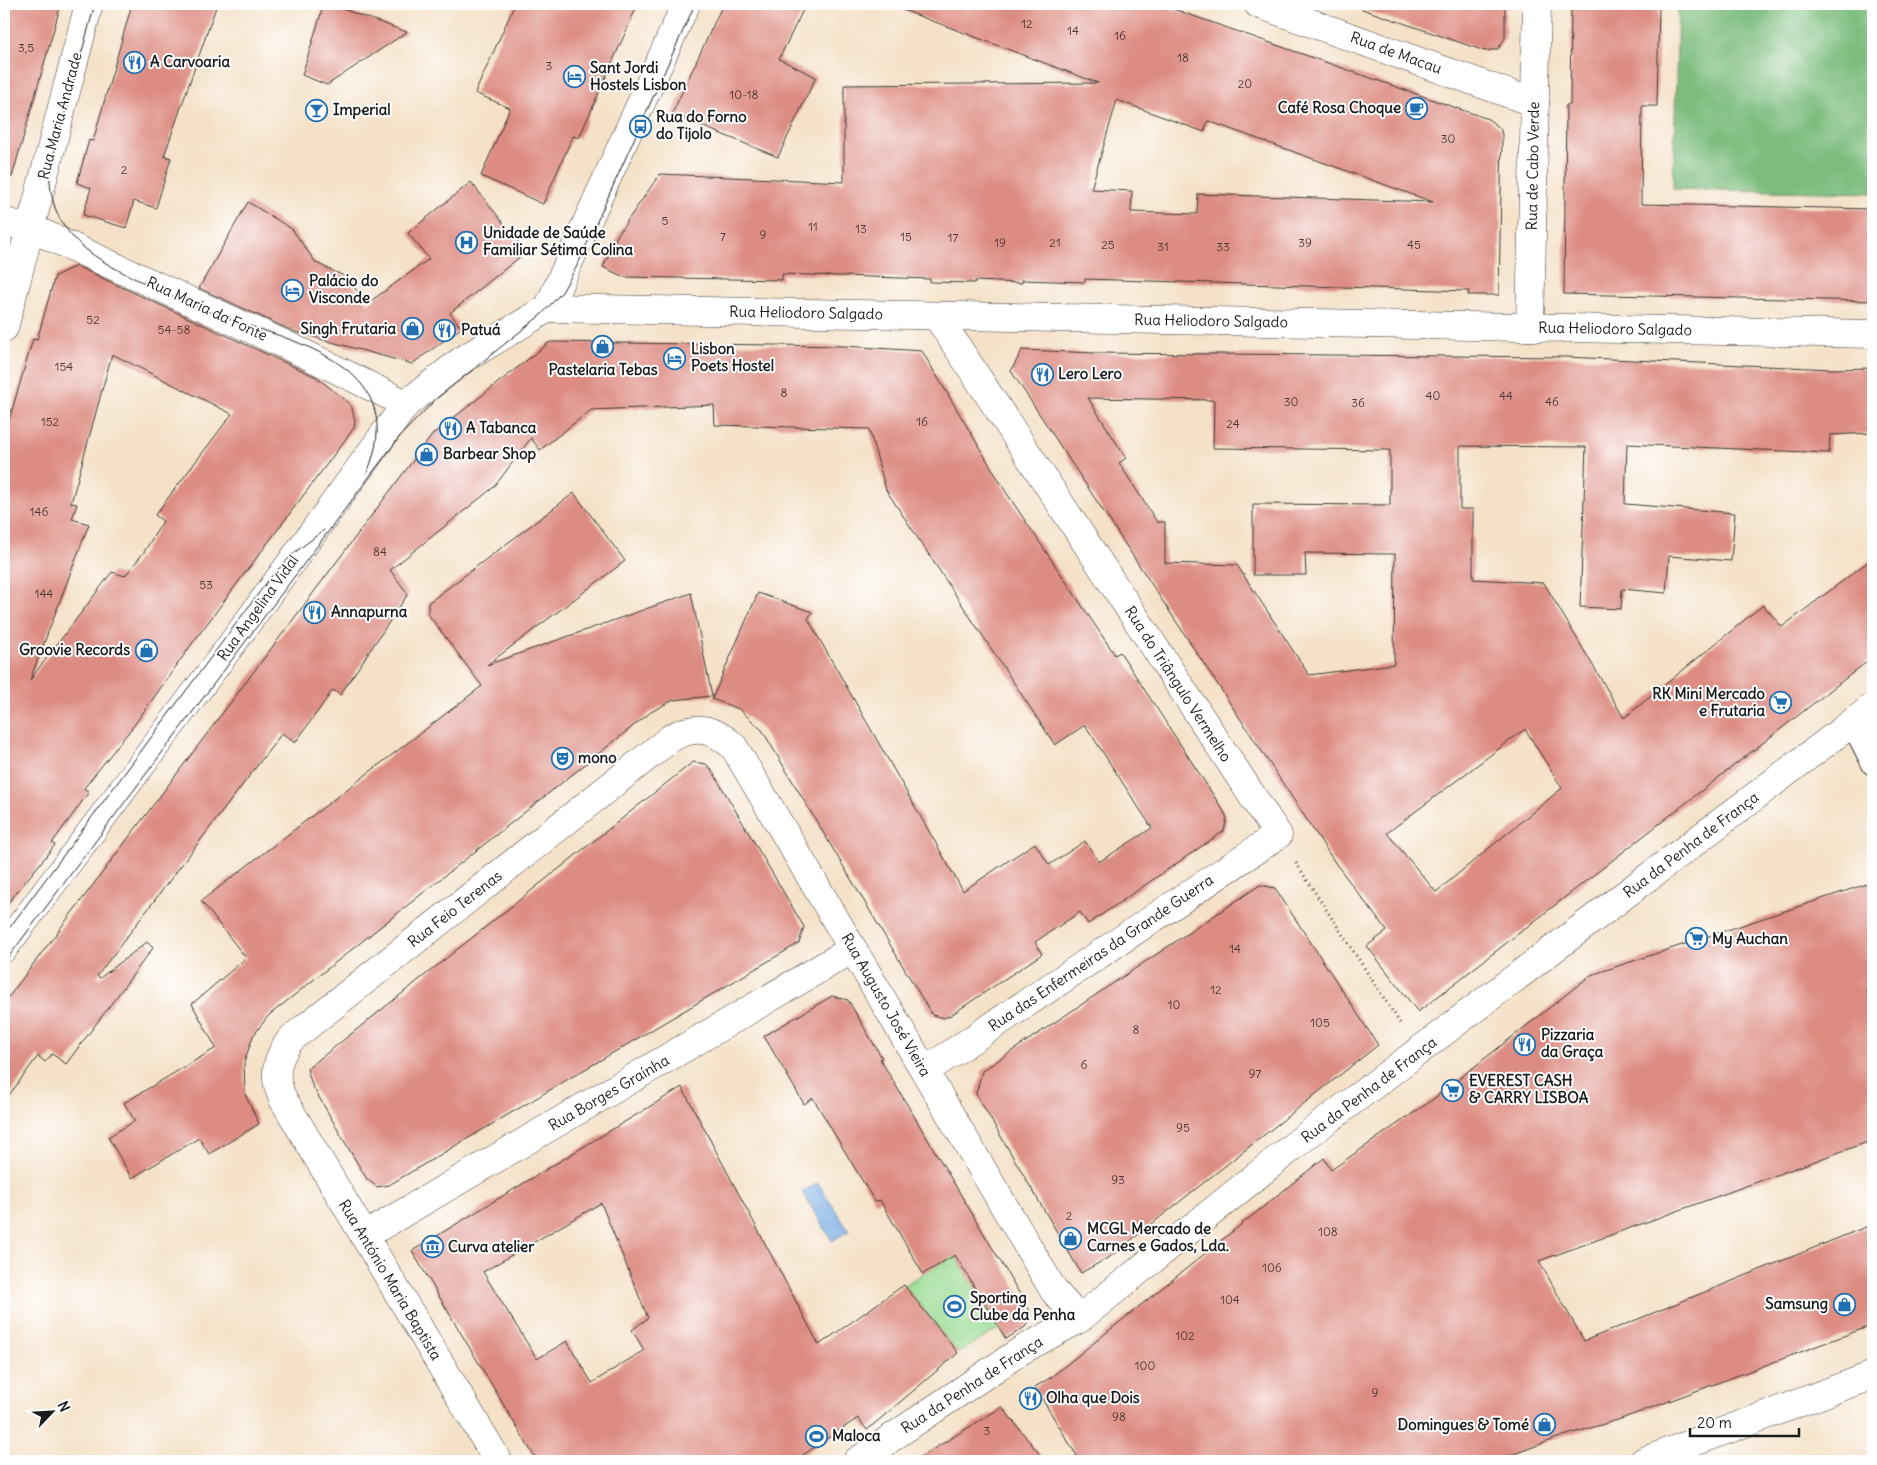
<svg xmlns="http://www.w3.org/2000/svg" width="1877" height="1465" viewBox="0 0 1877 1465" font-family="Delius,sans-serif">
  <rect width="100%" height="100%" fill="#fff"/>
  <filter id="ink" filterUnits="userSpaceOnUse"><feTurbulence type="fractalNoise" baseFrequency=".02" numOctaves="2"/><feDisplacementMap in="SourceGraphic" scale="10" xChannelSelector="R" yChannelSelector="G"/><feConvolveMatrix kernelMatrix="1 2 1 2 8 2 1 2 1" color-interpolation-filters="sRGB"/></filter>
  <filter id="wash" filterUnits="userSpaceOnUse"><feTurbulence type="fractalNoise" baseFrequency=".0096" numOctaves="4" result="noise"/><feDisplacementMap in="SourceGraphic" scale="20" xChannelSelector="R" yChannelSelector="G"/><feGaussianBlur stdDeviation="1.12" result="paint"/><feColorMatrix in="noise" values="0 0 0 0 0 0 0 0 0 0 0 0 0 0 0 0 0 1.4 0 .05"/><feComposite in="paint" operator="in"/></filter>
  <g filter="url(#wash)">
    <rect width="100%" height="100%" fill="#f4e1c7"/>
    <!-- green -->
    <polygon fill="#9adc93" stroke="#5b7c58" points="955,1255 1000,1328 958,1353 904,1285"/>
    <!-- forest -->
    <polygon fill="#7bbc7d" stroke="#4c6c4c" points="1678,4 1873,4 1873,193 1673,189"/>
    <!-- water -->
    <polygon fill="#6ea6dd" stroke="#45617c" points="818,1183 849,1231 832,1241 802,1192"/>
    <g id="blocks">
      <!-- building -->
      <g fill="#dd8c82" fill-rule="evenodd">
        <polygon points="4,4 61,4 12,177 4,176"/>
        <polygon points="132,4 217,4 164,156 171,158 156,208 134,201 126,228 83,215 91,188 77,183 89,140 93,141"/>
        <polygon points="324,4 328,4 407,32 327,85 302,75"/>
        <polygon points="515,4 638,4 579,138 573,136 543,204 481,176 510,108 475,93"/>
        <polygon points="723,4 806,4 779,59 816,77 778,157 672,114"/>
        <path d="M895 4H1159L1488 119 1500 128 1502 135 1499 295H1468L1469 291 1085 279V282L1022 280V283L975 281V283L930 282V279L782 274V280L624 277 603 267 618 234 660 174 844 182V85L1098 83 895 7ZM1117 100 1204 132 1208 121 1433 202 1198 194 1197 214 1131 212 1132 191 1091 189Z"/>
        <polygon points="1363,4 1505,4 1505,38 1498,49 1485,51 1362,9"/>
        <polygon points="1571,4 1659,4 1657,106 1642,106 1641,204 1873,209 1873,301 1564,294 1566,105 1570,105"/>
        <polygon points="471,182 526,252 450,313 461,328 412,364 295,332 199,288 248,202 292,229 316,263 344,276 368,303 429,259 408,233"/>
        <path d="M76 266 316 377 348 402 352 408 355 421 354 428 194 641 135 724 84 788 89 792 52 843 55 845 4 908V437L33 339 37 340 55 276ZM112 354 232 414 155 515 163 521 144 552 125 576 112 572 30 680 89 524 72 519 77 504 71 503Z"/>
        <polygon points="550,342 845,346 922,351 1006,492 1115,655 1120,652 1223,810 1227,818 1224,831 1088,924 1080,912 1035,942 1042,954 951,1015 944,1018 932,1015 762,730 739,709 712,699 758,593 812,612 808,619 963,891 1035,843 1049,865 1085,841 1099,862 1152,828 1085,725 1055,745 886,490 869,429 715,425 714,405 591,410 540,450 531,438 494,487 390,570 408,594 340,695 333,690 295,743 282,733 97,976 100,978 147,942 153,948 66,1064 52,1054 45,1062 38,1056 4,1102 4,1003 433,434"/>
        <path d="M1022 350 1095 353 1566 357 1832 369 1873 368V433L1830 435 1829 453 1627 444 1625 504 1735 513 1731 561 1669 556 1666 593 1622 589 1621 609 1580 607 1586 447 1460 446V509H1473V579L1544 583 1624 718 1763 605 1782 627 1873 558V657L1418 1012 1367 946 1387 931 1336 864 1011 371ZM1088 398 1214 400 1213 448 1390 450V505L1253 504V575H1306L1305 553 1395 554 1394 664 1309 675 1237 565 1165 563V522H1157L1119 463 1126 458ZM1525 729 1562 788 1436 892 1387 833Z"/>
        <polygon points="574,493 625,561 487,665 691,593 712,696 673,700 651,712 268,1016 253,1036 244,1063 245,1094 259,1124 209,1154 199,1138 132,1178 108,1137 135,1121 124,1103 216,1048 192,1004 246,958 201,901 482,686 428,614 428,603"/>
        <polygon points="693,762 706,764 711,769 774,876 804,927 799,943 389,1185 377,1187 367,1179 350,1151 312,1085 307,1069"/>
        <polygon points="1873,882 1873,982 1866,990 1873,1005 1873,1140 1539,1261 1584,1341 1873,1224 1873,1325 1621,1419 1560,1437 1495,1461 1080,1461 1035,1387 1050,1378 1324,1158 1331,1170 1432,1100 1591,975"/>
        <polygon points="1260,885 1275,888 1378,1045 1111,1256 1081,1273 976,1094 982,1071"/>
        <polygon points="832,996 848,1000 882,1058 880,1059 1030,1311 1030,1320 1025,1327 1006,1339 955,1255 923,1274 880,1200 875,1202 813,1098 804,1104 764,1036"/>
        <path d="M682 1087 819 1345 904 1285 958 1353 867 1430 858 1418 794 1461H537L412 1251ZM601 1203 648 1318 632 1330 644 1350 592 1383 567 1341 537 1359 483 1272Z"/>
        <polygon points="1002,1407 1045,1461 914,1461"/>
      </g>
    </g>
  </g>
  <g filter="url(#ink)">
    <use href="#blocks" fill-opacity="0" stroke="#3c3a36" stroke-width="1"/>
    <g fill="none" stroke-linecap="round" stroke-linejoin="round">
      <defs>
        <polyline id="pedestrian" points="1852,723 1873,764"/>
        <g id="minor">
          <polyline points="1258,4 1535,103"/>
          <polyline points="4,222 31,228 303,353 406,404"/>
          <polyline points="548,308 1873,334"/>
          <polyline points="548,308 686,4"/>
          <polyline points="1530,327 1537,4"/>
          <polyline points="4,328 89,4"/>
          <polyline points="4,948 229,648 406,404 461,361 548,308"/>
          <polyline points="925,1071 1278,835 937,316"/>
          <polyline points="364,1236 853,949"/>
          <path d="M498 1461 283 1099C272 1076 276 1059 291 1039L671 738C695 724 714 728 734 747L1054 1291 1079 1319"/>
          <polyline points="857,1461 1022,1350 1079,1319 1301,1140 1873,707"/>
        </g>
        <polyline id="tertiary" points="1644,1461 1873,1375"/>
      </defs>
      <!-- pedestrian casing -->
      <use href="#pedestrian" stroke="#3c3a36" stroke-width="24"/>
      <!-- minor casing -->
      <use href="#minor" stroke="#3c3a36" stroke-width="29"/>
      <!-- tertiary casing -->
      <use href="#tertiary" stroke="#3c3a36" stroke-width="29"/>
      <!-- path -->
      <polyline stroke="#3c3a36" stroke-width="3" stroke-dasharray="1 4" stroke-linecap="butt" points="1296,863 1400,1023"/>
      <!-- pedestrian -->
      <use href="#pedestrian" stroke="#fff" stroke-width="22"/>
      <!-- minor -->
      <use href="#minor" stroke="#fff" stroke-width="28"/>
      <!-- tertiary -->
      <use href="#tertiary" stroke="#fff" stroke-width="28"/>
      <!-- tram -->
      <g stroke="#1c1c1c" stroke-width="1">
        <path d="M95 4 50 168C46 239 102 263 157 289 182 300 208 312 234 321 308 344 410 372 367 473"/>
        <polyline points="4,935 270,578 294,553 324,530"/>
        <polyline points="4,963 400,436 436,399 542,314 562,292 577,266 695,4"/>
      </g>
    </g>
  </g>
  <!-- icons -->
  <defs>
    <symbol id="restaurant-ring" viewBox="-11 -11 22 22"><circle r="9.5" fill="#fff" stroke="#1f6fb2" stroke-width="1.5"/><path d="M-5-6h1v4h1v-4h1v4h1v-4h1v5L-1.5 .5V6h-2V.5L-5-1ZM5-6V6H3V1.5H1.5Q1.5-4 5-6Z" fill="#1f6fb2"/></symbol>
    <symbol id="hotel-ring" viewBox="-11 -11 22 22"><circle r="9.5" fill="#fff" stroke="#1f6fb2" stroke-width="1.5"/><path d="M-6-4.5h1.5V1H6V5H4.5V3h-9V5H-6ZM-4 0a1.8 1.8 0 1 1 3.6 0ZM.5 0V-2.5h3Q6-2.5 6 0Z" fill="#1f6fb2"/></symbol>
    <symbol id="cafe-ring" viewBox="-11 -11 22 22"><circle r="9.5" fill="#fff" stroke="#1f6fb2" stroke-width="1.5"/><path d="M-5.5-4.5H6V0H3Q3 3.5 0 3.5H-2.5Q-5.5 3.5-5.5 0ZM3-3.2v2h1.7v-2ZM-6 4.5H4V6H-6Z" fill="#1f6fb2"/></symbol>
    <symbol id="bar-ring" viewBox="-11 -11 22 22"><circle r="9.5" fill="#fff" stroke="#1f6fb2" stroke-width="1.5"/><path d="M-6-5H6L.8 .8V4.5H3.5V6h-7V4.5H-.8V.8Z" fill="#1f6fb2"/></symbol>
    <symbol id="bus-ring" viewBox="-11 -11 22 22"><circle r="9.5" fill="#fff" stroke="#1f6fb2" stroke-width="1.5"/><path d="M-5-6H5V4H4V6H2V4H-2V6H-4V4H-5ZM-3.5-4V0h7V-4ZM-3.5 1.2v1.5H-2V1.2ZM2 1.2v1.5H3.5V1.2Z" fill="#1f6fb2"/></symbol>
    <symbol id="hospital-ring" viewBox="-11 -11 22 22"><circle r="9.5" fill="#fff" stroke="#1f6fb2" stroke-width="1.5"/><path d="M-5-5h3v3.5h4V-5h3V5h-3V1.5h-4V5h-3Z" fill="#1f6fb2"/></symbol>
    <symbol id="shop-ring" viewBox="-11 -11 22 22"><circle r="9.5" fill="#fff" stroke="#1f6fb2" stroke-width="1.5"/><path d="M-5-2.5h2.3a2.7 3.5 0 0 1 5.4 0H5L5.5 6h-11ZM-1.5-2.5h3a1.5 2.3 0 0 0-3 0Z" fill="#1f6fb2"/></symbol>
    <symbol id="supermarket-ring" viewBox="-11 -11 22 22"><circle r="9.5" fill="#fff" stroke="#1f6fb2" stroke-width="1.5"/><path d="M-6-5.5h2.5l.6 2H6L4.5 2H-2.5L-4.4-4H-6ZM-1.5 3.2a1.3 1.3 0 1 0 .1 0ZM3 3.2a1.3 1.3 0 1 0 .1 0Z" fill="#1f6fb2"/></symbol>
    <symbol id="theatre-ring" viewBox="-11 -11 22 22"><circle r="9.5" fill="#fff" stroke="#1f6fb2" stroke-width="1.5"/><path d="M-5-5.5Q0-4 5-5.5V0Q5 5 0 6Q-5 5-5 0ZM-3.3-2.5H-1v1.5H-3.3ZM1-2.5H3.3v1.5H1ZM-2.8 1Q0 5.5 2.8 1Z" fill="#1f6fb2"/></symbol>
    <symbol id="museum-ring" viewBox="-11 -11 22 22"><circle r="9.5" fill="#fff" stroke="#1f6fb2" stroke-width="1.5"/><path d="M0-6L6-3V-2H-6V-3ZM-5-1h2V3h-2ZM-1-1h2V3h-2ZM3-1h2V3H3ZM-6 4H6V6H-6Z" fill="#1f6fb2"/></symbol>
    <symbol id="stadium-ring" viewBox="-11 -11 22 22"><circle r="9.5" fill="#fff" stroke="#1f6fb2" stroke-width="1.5"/><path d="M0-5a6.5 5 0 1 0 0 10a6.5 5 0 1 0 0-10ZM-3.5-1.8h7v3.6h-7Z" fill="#1f6fb2"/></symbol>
  </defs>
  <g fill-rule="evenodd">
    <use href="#restaurant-ring" x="122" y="50" width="25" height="25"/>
    <use href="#hotel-ring" x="562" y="64" width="25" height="25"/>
    <use href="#cafe-ring" x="1404" y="96" width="25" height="25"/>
    <use href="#bar-ring" x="304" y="98" width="25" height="25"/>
    <use href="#bus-ring" x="628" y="114" width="25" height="25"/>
    <use href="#hospital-ring" x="454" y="230" width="25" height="25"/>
    <use href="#hotel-ring" x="280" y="278" width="25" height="25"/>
    <use href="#shop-ring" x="400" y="316" width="25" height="25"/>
    <use href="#restaurant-ring" x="432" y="318" width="25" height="25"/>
    <use href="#shop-ring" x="590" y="334" width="25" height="25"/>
    <use href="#hotel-ring" x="662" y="346" width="25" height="25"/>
    <use href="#restaurant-ring" x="1030" y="362" width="25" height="25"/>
    <use href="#restaurant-ring" x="438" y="416" width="25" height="25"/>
    <use href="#shop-ring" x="414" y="442" width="25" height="25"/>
    <use href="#restaurant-ring" x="302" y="600" width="25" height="25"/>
    <use href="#shop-ring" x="134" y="638" width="25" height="25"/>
    <use href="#supermarket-ring" x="1768" y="690" width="25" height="25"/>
    <use href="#theatre-ring" x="550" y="746" width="25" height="25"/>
    <use href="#supermarket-ring" x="1684" y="926" width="25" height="25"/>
    <use href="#restaurant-ring" x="1512" y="1032" width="25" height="25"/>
    <use href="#supermarket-ring" x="1440" y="1078" width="25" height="25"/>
    <use href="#shop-ring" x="1058" y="1226" width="25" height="25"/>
    <use href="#museum-ring" x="420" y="1234" width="25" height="25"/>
    <use href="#shop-ring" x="1832" y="1292" width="25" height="25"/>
    <use href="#stadium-ring" x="942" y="1294" width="25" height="25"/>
    <use href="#restaurant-ring" x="1018" y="1386" width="25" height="25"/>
    <use href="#shop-ring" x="1532" y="1412" width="25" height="25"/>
    <use href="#stadium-ring" x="804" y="1424" width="25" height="25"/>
  </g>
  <g text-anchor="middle" stroke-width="4" stroke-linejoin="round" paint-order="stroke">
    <!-- number labels -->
    <g font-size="12" fill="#4c3836">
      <text x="1027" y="28">12</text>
      <text x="1073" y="35">14</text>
      <text x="1120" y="40">16</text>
      <text x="26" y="52">3,5</text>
      <text x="1183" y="62">18</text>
      <text x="549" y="70">3</text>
      <text x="1245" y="88">20</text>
      <text x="744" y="99">10-18</text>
      <text x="1448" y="143">30</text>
      <text x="124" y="174">2</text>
      <text x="665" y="225">5</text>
      <text x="813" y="231">11</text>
      <text x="861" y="233">13</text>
      <text x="763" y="239">9</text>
      <text x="723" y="241">7</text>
      <text x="906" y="241">15</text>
      <text x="953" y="242">17</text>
      <text x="1000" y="247">19</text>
      <text x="1055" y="247">21</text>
      <text x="1305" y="247">39</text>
      <text x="1108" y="249">25</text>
      <text x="1414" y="249">45</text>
      <text x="1163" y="251">31</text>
      <text x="1223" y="251">33</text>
      <text x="93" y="324">52</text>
      <text x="174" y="334">54-58</text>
      <text x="64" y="371">154</text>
      <text x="784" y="397">8</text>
      <text x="1433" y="400">40</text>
      <text x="1506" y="400">44</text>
      <text x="1291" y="406">30</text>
      <text x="1552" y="406">46</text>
      <text x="1358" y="407">36</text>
      <text x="50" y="426">152</text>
      <text x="922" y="426">16</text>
      <text x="1233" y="428">24</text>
      <text x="39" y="516">146</text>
      <text x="380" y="556">84</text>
      <text x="206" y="589">53</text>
      <text x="44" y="598">144</text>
      <text x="1235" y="953">14</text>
      <text x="1216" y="994">12</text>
      <text x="1174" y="1009">10</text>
      <text x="1320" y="1027">105</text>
      <text x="1136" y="1034">8</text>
      <text x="1084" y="1069">6</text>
      <text x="1255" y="1078">97</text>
      <text x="1183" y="1132">95</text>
      <text x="1118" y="1184">93</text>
      <text x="1069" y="1220">2</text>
      <text x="1328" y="1236">108</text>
      <text x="1272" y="1272">106</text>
      <text x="1230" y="1304">104</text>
      <text x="1185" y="1340">102</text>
      <text x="1145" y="1370">100</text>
      <text x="1375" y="1397">9</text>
      <text x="1119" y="1421">98</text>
      <text x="987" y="1435">3</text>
    </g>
    <!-- street labels -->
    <g font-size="15" fill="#1c1c1c" stroke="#fff">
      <text transform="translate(1396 53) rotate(20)" y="5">Rua de Macau</text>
      <text transform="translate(60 116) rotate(-75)" y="5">Rua Maria Andrade</text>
      <text transform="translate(1533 166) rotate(-89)" y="5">Rua de Cabo Verde</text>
      <text transform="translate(207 309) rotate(25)" y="5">Rua Maria da Fonte</text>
      <text transform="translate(806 313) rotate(1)" y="5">Rua Heliodoro Salgado</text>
      <text transform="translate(1211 321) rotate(1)" y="5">Rua Heliodoro Salgado</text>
      <text transform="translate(1615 329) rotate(1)" y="5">Rua Heliodoro Salgado</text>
      <text transform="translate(258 608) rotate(-54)" y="5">Rua Angelina Vidal</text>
      <text transform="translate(1178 684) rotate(57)" y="5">Rua do Triângulo Vermelho</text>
      <text transform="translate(1691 845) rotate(-37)" y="5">Rua da Penha de França</text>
      <text transform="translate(455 909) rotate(-38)" y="5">Rua Feio Terenas</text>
      <text transform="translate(1101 953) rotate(-34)" y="5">Rua das Enfermeiras da Grande Guerra</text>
      <text transform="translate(886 1005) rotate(60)" y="5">Rua Augusto José Vieira</text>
      <text transform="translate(1369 1090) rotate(-37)" y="5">Rua da Penha de França</text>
      <text transform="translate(609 1093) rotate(-30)" y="5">Rua Borges Graínha</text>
      <text transform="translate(390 1280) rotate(59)" y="5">Rua António Maria Baptista</text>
      <text transform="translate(972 1385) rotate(-33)" y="5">Rua da Penha de França</text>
    </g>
    <!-- poi labels -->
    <g font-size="15" font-weight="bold" fill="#1c1c1c" stroke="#fff" text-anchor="start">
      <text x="150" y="67">A Carvoaria</text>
      <text x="590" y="73">Sant Jordi<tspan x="590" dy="17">Hostels Lisbon</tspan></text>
      <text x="1401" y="113" text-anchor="end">Café Rosa Choque</text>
      <text x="333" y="115">Imperial</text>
      <text x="656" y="122">Rua do Forno<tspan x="656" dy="17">do Tijolo</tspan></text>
      <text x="483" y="238">Unidade de Saúde<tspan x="483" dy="17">Familiar Sétima Colina</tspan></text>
      <text x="309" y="286">Palácio do<tspan x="309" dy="17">Visconde</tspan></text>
      <text x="396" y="334" text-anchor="end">Singh Frutaria</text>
      <text x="461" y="335">Patuá</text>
      <text x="691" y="354">Lisbon<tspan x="691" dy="17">Poets Hostel</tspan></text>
      <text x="603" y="375" text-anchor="middle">Pastelaria Tebas</text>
      <text x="1058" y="379">Lero Lero</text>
      <text x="466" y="433">A Tabanca</text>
      <text x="443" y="459">Barbear Shop</text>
      <text x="331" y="617">Annapurna</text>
      <text x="130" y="655" text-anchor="end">Groovie Records</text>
      <text x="1765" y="699" text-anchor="end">RK Mini Mercado<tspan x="1765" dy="17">e Frutaria</tspan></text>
      <text x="578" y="763">mono</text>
      <text x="1712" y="944">My Auchan</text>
      <text x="1541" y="1040">Pizzaria<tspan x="1541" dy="17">da Graça</tspan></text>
      <text x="1469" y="1086">EVEREST CASH<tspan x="1469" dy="17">&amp; CARRY LISBOA</tspan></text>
      <text x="1087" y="1234">MCGL Mercado de<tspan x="1087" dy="17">Carnes e Gados, Lda.</tspan></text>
      <text x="448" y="1252">Curva atelier</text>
      <text x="970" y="1303">Sporting<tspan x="970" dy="17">Clube da Penha</tspan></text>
      <text x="1828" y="1309" text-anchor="end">Samsung</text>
      <text x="1046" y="1403">Olha que Dois</text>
      <text x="1529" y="1430" text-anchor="end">Domingues &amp; Tomé</text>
      <text x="832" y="1441">Maloca</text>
    </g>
  </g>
  <!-- margin -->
  <rect width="1877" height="1465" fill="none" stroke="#fff" stroke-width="20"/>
  <!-- north arrow -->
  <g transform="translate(52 1412) rotate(65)" stroke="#ffffff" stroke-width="4" paint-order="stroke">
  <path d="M0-4L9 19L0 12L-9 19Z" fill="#1c1c1c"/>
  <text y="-8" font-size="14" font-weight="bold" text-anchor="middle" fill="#1c1c1c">N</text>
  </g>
  <!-- scale -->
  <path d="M1690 1428v8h109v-8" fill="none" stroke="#1c1c1c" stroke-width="2.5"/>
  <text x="1697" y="1428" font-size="15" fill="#1c1c1c" stroke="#ffffff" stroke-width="4" paint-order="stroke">20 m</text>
</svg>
